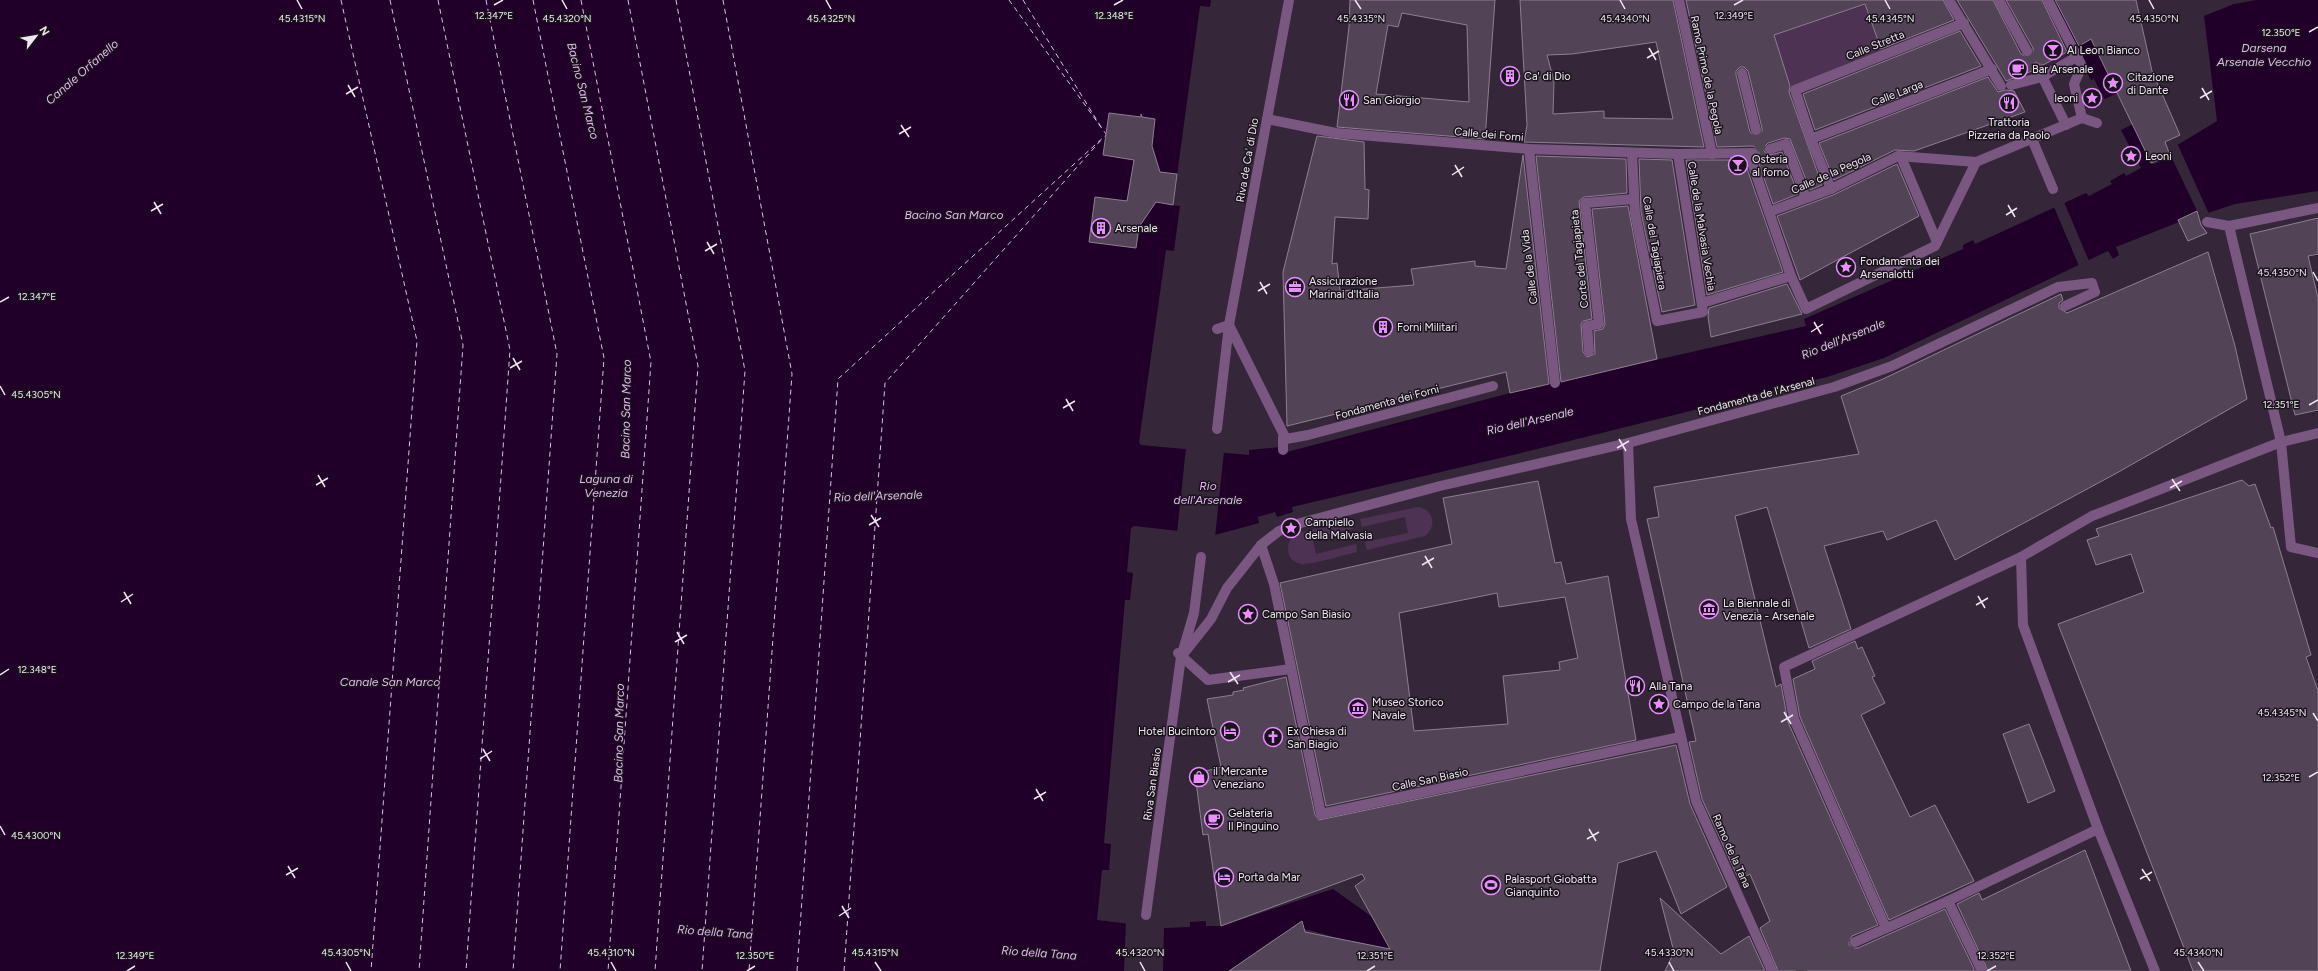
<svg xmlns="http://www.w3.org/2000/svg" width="2318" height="971" viewBox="0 0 2318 971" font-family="Figtree,sans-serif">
  <rect width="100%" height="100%" fill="#352739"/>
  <!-- green -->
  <g fill="#4d3254">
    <polygon points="1865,5 1882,51 1791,88 1774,35"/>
    <path d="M1418 507C1434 509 1437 527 1425 536L1367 550 1365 542 1408 533 1405 517 1362 527 1360 519Z"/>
    <path d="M1351 521 1353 529 1312 538 1316 554 1356 544 1357 552C1343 555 1316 564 1302 564 1286 563 1284 542 1295 534Z"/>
  </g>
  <!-- water -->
  <path fill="#200028" d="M0 0H1211L1210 7 1200 6 1175 190 1173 205 1180 206 1174 251 1166 250 1139 442 1141 445 1249 455V450L1280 447 1287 452 1510 393 1806 326 1804 319 1963 249V245L1973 240 1975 244 2086 193 2089 196 2112 184 2110 181 2124 173 2126 176 2141 168 2094 79 2091 80 2087 73 2090 71 2053 0H2072L2151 163 2154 164 2171 156 2169 150 2217 121 2204 16 2234 4 2256 0H2318V191L2235 204 2199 216 2197 211 2178 220 2179 222 2116 247 2119 255 2113 259 2108 251 1884 358 1827 377 1513 455 1292 507 1293 512 1277 517 1275 512 1258 517 1259 523 1215 535 1134 526 1131 528 1127 572 1133 573 1130 600H1125L1104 843 1111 844 1109 870H1102L1097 920 1164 928 1190 927V922L1206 921V926H1221L1333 889 1371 916 1393 921 1403 935 1388 960C1370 952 1306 922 1290 930 1268 941 1249 958 1228 971H0Z"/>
  <!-- pier -->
  <g fill="#352739">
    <polygon points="2117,93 2133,124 2119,131 2103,100"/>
    <polygon points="2177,143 2209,214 2200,217 2171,156 2168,148"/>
    <polygon points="2064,202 2089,261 2079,266 2054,207"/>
    <polygon points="1186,448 1224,451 1215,537 1177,533"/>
    <polygon points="1126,921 1164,926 1163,971 1124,971"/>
  </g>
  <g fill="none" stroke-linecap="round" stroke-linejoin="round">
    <!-- ferry -->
    <g stroke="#ebb4f8" stroke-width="1" stroke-dasharray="5 4" stroke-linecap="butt">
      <polyline points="341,0 417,341 371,971"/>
      <polyline points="390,0 463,345 419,971"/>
      <polyline points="438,0 510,350 466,971"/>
      <polyline points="486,0 557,354 513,971"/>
      <polyline points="533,0 604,358 560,971"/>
      <polyline points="581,0 651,362 608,971"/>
      <polyline points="628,0 698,366 655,971"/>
      <polyline points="676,0 745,371 702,971"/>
      <polyline points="723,0 792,374 749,971"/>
      <polyline points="1009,0 1106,134"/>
      <polyline points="1023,0 1101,127"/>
      <polyline points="797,971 838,379 1106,135"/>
      <polyline points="844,971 885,383 1102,139"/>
    </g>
  </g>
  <!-- building -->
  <g fill="#524356" stroke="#8f7e93" fill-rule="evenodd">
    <path d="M1350 0H1495L1485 139 1337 127 1349 27ZM1402 13 1467 25 1469 102 1376 94 1388 25 1398 27Z"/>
    <path d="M1520 0H1673L1704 147 1524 142 1527 125ZM1656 42 1673 119 1604 118V111L1553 114 1554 81 1547 55 1572 54Z"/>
    <path d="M1686 0H1943L1954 20 1881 49 1865 4 1774 35 1790 86 1789 92 1822 185 1810 190 1790 139 1784 138 1768 143 1764 147V151L1769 155 1782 152 1798 194 1773 204 1757 158 1759 153 1758 149 1753 146 1717 147ZM1740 67H1744L1748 71 1762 128V132L1758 136H1754L1750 132 1736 75V71Z"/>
    <polygon points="1957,0 1993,0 2021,54 2027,57 2033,54 2033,48 2006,0 2042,0 2067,52 2043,65 2036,62 2032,65 2032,71 2006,81"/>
    <polygon points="2055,0 2136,0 2152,71 2180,135 2165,142 2170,155 2151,163 2091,39 2079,46"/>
    <polygon points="1960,31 1981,66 1815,130 1803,94"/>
    <polygon points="1988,77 1998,92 2006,90 2014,91 2025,112 1914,151 1895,150 1834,180 1819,143"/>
    <polygon points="1109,113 1141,117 1141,114 1142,117 1155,119 1152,146 1160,172 1177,174 1173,205 1156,202 1139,227 1136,248 1089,242 1095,197 1127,201 1134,160 1103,155"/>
    <polygon points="1317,136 1364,142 1365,189 1369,190 1368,219 1335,217 1332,264 1337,263 1340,291 1414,285 1411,269 1475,261 1475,266 1506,269 1523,155 1549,384 1510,393 1506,372 1287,426 1283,272"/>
    <polygon points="1536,156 1626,159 1627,193 1584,197 1579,201 1592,319 1583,321 1581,324 1583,352 1587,357 1595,354 1594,331 1603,329 1605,324 1592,209 1628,206 1657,359 1561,382"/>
    <polygon points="1639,159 1672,160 1695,305 1662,312 1641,212"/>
    <polygon points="1686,160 1744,160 1783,272 1707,295"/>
    <polygon points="1897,164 1919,216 1800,280 1777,216 1833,195"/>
    <polygon points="2197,211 2201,225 2207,233 2188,241 2178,220"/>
    <polygon points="2318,218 2318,254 2308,256 2318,298 2318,410 2295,415 2250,234"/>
    <polygon points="2208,252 2235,346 2247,399 2115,474 1955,560 1936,520 1887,540 1883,531 1824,546 1851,629 1809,648 1767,507 1735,516 1776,687 1781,684 1788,722 1878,925 1852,936 1849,941 1849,945 1854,948 1858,948 1945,909 1975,971 1778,971 1760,928 1770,921 1750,874 1739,880 1702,799 1689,742 1696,741 1647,519 1659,517 1654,487 1859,454 1841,396 1883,379 2061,294 2063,300 2059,303 2059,308 2067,313"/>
    <polygon points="1787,284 1802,314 1711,337 1708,317 1709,308"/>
    <polygon points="2242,480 2249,486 2255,484 2271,528 2273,527 2311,655 2306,657 2318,691 2318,971 2193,971 2058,624 2144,592 2131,554 2096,565 2087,540 2099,536 2096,529"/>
    <path d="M1538 481 1555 563 1561 562 1566 584 1608 576 1636 740 1326 806 1280 583 1452 544 1443 498ZM1497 593 1499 607 1565 597 1578 658 1559 662 1560 670 1503 676 1508 724 1414 731 1399 613Z"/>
    <polygon points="1855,641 1858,649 1862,647 1875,676 1872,677 1885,703 1861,715 1910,817 1935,805 1974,881 1889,920 1800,717 1793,679 1815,669 1812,661"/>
    <polygon points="1286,677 1315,815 1319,820 1676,745 1690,804 1727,887 1681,914 1656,851 1618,863 1600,971 1229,971 1302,921 1305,932 1390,949 1355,886 1365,879 1362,874 1221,926 1208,834 1203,835 1195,774 1221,767 1207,699 1233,695 1233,692 1244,690 1243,688"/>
    <polygon points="2029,724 2055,791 2028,803 2003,734"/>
    <polygon points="2085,850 2131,971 1988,971 1957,904 1979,893 1982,900"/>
    <polygon points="1660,898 1721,954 1749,936 1765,971 1665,971 1674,952"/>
  </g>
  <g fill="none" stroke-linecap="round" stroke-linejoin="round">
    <!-- street-tunnel -->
    <g stroke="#514455" stroke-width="10" stroke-dasharray="10 5" stroke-linecap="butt">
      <polyline points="2027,51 2038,68"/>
      <polyline points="1756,130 1761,151"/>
      <polyline points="1796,971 1855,942"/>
    </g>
    <!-- street -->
    <g stroke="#795781" stroke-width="10">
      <polyline points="1679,0 1712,154"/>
      <polyline points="1949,0 2001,86"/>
      <polyline points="1999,0 2027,51"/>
      <polyline points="2038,68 2066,125"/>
      <polyline points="1742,73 1756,130"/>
      <polyline points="2011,85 2042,77 2078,56"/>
      <polyline points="2082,118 2097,123"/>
      <polyline points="1267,119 1336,133 1529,149 1678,154 1753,153"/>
      <polyline points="1811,139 1992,69"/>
      <polyline points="2032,139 2053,189"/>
      <polyline points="1529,149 1555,383"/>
      <polyline points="1770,149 1786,144 1806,198"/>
      <polyline points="1632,153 1635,213 1657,321 1703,312 1678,154"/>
      <polyline points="1749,154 1791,276 1806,309 1935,246 1976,162 2082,118 2074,84 2082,66 2048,0"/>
      <polyline points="1901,157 1937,242"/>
      <polyline points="1831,189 1811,139 1795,90 1964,23"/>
      <polyline points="1769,212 1831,189 1898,156 1976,162"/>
      <polyline points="2207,222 2229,226 2281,442 2291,547 2318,553"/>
      <polyline points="2229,226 2318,208"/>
      <polyline points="1702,303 1791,276"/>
      <polyline points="1217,329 1229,325 1286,439 1308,435 1493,386"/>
      <polyline points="1589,351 1587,326 1599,324 1585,203 1634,199"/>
      <polyline points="1217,429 1229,325 1289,0"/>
      <polyline points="1628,443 1631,519 1696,801 1772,971"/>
      <polyline points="1283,450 1283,437"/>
      <polyline points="1261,545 1274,584 1321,814 1680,737"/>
      <polyline points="1178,653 1208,680 1291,669"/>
      <polyline points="1181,657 1211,619 1227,588 1261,545 1279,531 1293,525 1440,486 1628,443 1834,387 1892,366 2058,287 2092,283 2095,292 2065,306"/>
      <polyline points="2098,829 2023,625 2021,557 2092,516 2281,442 2318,433"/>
      <polyline points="1948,901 2098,829 2155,971"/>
      <polyline points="1146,915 1181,657 1194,613 1201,557"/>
      <polyline points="1886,928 1794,719 1784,667 2021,557"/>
      <polyline points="1855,942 1948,901 1982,971"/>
    </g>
  </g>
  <!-- ticks -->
  <path fill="none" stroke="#f1e7f3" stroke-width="1.5" d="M297 0 302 9M562 0 567 9M826 0 831 9M1355 0 1361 9M1620 0 1625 9M1885 0 1890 9M2149 0 2154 9M494 5 503 0M1114 5 1123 0M1734 5 1743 0M2309 32 2318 27M1649 48 1656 60M1647 58 1659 51M348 85 355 97M2202 88 2209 100M346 94 358 87M2200 98 2212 91M901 125 909 137M899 134 911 127M1455 165 1462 177M1452 175 1464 167M154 202 161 214M2008 205 2015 217M151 211 163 204M2006 215 2017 208M707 242 714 254M705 251 717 244M2313 272 2318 281M1260 282 1267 294M1258 291 1270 284M0 302 9 297M1814 322 1821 334M1811 332 1823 324M513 358 520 370M510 368 522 361M0 386 5 395M1066 399 1073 411M2309 405 2318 400M1063 408 1075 401M1619 439 1626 451M1617 448 1629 441M318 475 325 487M2172 479 2180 491M316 485 328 478M2170 488 2182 481M871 515 879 527M869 525 881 518M1425 556 1432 568M1422 565 1434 558M124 592 131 604M1978 596 1985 608M121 602 133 594M1976 605 1988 598M677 632 684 644M675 642 687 635M1230 672 1238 684M0 675 9 669M1228 682 1240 675M1784 712 1791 724M2313 713 2318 721M1781 722 1793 715M483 749 490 761M480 759 492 751M2309 777 2318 772M1036 789 1043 801M1034 799 1046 792M0 826 5 835M1589 829 1596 841M1587 839 1599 832M288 866 295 878M2142 869 2150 881M286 875 298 868M2140 879 2152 872M842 906 849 918M839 916 851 908M346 962 351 971M611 962 616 971M875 962 881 971M1140 962 1145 971M1669 962 1674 971M2198 962 2204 971M127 971 135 966M747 971 755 966M1367 971 1375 966M1987 971 1996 966"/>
  <!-- icons -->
  <defs>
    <symbol id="bar-ring" viewBox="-11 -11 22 22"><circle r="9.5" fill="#19131b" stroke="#e88eff" stroke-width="1.5"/><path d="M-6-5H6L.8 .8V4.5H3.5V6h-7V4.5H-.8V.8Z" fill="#e88eff"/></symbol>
    <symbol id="cafe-ring" viewBox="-11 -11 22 22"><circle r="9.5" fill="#19131b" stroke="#e88eff" stroke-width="1.5"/><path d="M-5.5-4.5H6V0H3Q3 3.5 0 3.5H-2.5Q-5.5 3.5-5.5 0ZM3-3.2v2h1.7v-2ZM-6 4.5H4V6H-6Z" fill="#e88eff"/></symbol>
    <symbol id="building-ring" viewBox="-11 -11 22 22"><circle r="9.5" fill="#19131b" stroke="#e88eff" stroke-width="1.5"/><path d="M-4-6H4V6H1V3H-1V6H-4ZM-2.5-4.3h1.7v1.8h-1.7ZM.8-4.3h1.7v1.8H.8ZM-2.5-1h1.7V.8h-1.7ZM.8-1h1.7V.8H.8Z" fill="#e88eff"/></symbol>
    <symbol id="sight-ring" viewBox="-11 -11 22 22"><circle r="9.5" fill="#19131b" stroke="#e88eff" stroke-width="1.5"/><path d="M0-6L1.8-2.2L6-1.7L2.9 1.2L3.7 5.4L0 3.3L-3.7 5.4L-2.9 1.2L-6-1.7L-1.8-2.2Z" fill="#e88eff"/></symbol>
    <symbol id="restaurant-ring" viewBox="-11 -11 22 22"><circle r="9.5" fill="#19131b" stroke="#e88eff" stroke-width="1.5"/><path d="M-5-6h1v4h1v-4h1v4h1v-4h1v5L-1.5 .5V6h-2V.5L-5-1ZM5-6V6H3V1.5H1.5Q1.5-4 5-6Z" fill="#e88eff"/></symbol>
    <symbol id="office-ring" viewBox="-11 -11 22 22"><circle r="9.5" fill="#19131b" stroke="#e88eff" stroke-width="1.5"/><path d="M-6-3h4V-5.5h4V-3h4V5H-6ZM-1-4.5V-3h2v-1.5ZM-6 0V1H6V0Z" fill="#e88eff"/></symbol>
    <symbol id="museum-ring" viewBox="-11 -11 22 22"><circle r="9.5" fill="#19131b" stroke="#e88eff" stroke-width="1.5"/><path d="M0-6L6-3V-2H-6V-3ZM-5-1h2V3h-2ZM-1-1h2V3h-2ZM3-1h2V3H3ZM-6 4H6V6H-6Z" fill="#e88eff"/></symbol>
    <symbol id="hotel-ring" viewBox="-11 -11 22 22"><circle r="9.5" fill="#19131b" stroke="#e88eff" stroke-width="1.5"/><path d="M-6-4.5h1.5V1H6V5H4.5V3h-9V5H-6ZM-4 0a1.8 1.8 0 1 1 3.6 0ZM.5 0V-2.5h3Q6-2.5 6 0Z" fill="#e88eff"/></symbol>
    <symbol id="church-ring" viewBox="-11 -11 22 22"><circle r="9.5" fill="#19131b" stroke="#e88eff" stroke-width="1.5"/><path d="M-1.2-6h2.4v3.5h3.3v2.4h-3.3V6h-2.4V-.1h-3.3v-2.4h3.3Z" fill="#e88eff"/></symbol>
    <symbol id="shop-ring" viewBox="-11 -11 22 22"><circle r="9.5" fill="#19131b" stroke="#e88eff" stroke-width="1.5"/><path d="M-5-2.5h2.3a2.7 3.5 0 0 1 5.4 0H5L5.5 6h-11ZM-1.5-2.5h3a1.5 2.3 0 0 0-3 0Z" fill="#e88eff"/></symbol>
    <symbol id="stadium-ring" viewBox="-11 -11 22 22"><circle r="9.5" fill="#19131b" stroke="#e88eff" stroke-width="1.5"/><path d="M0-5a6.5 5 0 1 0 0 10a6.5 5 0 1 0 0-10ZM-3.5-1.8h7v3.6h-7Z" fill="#e88eff"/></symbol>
  </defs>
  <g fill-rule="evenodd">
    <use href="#bar-ring" x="2042" y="39" width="22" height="22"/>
    <use href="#cafe-ring" x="2007" y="58" width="22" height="22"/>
    <use href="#building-ring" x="1499" y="65" width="22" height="22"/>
    <use href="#sight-ring" x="2102" y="72" width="22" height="22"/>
    <use href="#sight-ring" x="2081" y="87" width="22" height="22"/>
    <use href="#restaurant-ring" x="1338" y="89" width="22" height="22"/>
    <use href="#restaurant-ring" x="1998" y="92" width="22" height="22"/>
    <use href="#sight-ring" x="2120" y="145" width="22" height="22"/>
    <use href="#bar-ring" x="1727" y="154" width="22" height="22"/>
    <use href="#building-ring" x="1090" y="217" width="22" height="22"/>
    <use href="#sight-ring" x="1835" y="256" width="22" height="22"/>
    <use href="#office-ring" x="1284" y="276" width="22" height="22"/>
    <use href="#building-ring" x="1372" y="316" width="22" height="22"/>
    <use href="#sight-ring" x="1280" y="517" width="22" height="22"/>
    <use href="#museum-ring" x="1698" y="598" width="22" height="22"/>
    <use href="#sight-ring" x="1237" y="603" width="22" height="22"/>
    <use href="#restaurant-ring" x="1624" y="675" width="22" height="22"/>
    <use href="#sight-ring" x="1648" y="693" width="22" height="22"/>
    <use href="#museum-ring" x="1347" y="697" width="22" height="22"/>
    <use href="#hotel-ring" x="1219" y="720" width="22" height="22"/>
    <use href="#church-ring" x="1262" y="726" width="22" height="22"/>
    <use href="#shop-ring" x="1188" y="766" width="22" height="22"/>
    <use href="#cafe-ring" x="1203" y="808" width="22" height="22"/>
    <use href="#hotel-ring" x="1213" y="866" width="22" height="22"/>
    <use href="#stadium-ring" x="1480" y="874" width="22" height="22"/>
  </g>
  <g text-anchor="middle" stroke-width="3" stroke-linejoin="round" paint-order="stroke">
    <!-- street labels -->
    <g font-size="11" fill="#f1e7f3" stroke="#19131b">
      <text transform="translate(1875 45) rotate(-22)" y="4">Calle Stretta</text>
      <text transform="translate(1707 75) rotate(78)" y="4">Ramo Primo de la Pegola</text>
      <text transform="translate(1897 93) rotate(-21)" y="4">Calle Larga</text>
      <text transform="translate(1489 134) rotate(5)" y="4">Calle dei Forni</text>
      <text transform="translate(1247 160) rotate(-80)" y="4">Riva de Ca' di Dio</text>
      <text transform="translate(1831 173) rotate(-24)" y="4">Calle de la Pegola</text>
      <text transform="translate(1702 226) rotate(81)" y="4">Calle de la Malvasia Vechia</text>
      <text transform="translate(1655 243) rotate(80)" y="4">Calle del Tagiapiera</text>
      <text transform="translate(1579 259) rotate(-96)" y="4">Corte del Tagiapieta</text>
      <text transform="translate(1529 267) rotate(-97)" y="4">Calle de la Vida</text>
      <text transform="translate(1756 396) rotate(-15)" y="4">Fondamenta de l'Arsenal</text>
      <text transform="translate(1387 402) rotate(-15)" y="4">Fondamenta dei Forni</text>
      <text transform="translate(1430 779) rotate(-12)" y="4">Calle San Biasio</text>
      <text transform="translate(1152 784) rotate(-82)" y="4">Riva San Biasio</text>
      <text transform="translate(1732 851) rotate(66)" y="4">Ramo de la Tana</text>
    </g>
    <!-- poi labels -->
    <g font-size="11" fill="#f1e7f3" stroke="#19131b" text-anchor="start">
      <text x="2067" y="54">Al Leon Bianco</text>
      <text x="2032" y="73">Bar Arsenale</text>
      <text x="1524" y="80">Ca' di Dio</text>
      <text x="2127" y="81">Citazione<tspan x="2127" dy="13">di Dante</tspan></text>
      <text x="2078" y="102" text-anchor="end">leoni</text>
      <text x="1363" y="104">San Giorgio</text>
      <text x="2009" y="126" text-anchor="middle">Trattoria<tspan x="2009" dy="13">Pizzeria da Paolo</tspan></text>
      <text x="2145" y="160">Leoni</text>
      <text x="1752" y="163">Osteria<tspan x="1752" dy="13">al forno</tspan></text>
      <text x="1115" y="232">Arsenale</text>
      <text x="1860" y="265">Fondamenta dei<tspan x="1860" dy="13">Arsenalotti</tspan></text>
      <text x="1309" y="285">Assicurazione<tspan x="1309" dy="13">Marinai d'Italia</tspan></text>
      <text x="1397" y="331">Forni Militari</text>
      <text x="1305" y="526">Campiello<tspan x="1305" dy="13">della Malvasia</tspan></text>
      <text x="1723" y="607">La Biennale di<tspan x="1723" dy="13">Venezia - Arsenale</tspan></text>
      <text x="1262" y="618">Campo San Biasio</text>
      <text x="1649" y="690">Alla Tana</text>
      <text x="1372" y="706">Museo Storico<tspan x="1372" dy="13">Navale</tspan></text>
      <text x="1673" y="708">Campo de la Tana</text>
      <text x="1216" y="735" text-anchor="end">Hotel Bucintoro</text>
      <text x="1287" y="735">Ex Chiesa di<tspan x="1287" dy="13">San Biagio</tspan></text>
      <text x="1213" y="775">il Mercante<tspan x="1213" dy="13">Veneziano</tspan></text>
      <text x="1228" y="817">Gelateria<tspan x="1228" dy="13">Il Pinguino</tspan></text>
      <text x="1238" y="881">Porta da Mar</text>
      <text x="1505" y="883">Palasport Giobatta<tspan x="1505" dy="13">Gianquinto</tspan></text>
    </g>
    <!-- water labels -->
    <g font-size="12" font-style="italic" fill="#ebb4f8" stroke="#19131b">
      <text x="2264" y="52">Darsena<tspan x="2264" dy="14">Arsenale Vecchio</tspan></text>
      <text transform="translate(82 72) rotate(-41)" y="4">Canale Orfanello</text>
      <text transform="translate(583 91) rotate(76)" y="4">Bacino San Marco</text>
      <text x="954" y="219">Bacino San Marco</text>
      <text transform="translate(1843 339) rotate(-22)" y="4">Rio dell'Arsenale</text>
      <text transform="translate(626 409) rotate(-89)" y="4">Bacino San Marco</text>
      <text transform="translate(1530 421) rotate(-13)" y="4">Rio dell'Arsenale</text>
      <text x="606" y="483">Laguna di<tspan x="606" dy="14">Venezia</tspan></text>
      <text x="1208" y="490">Rio<tspan x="1208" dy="14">dell'Arsenale</tspan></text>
      <text transform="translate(878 496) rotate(-2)" y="4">Rio dell'Arsenale</text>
      <text x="390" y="686">Canale San Marco</text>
      <text transform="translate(619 733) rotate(-89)" y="4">Bacino San Marco</text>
      <text transform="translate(715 932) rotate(4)" y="4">Rio della Tana</text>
      <text transform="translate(1039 953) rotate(4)" y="4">Rio della Tana</text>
    </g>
  </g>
  <g font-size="10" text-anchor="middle" fill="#f1e7f3" stroke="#19131b" stroke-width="3" stroke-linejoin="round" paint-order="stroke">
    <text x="494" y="19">12.347°E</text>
    <text x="1114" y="19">12.348°E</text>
    <text x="1734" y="19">12.349°E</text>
    <text x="302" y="22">45.4315°N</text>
    <text x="567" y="22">45.4320°N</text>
    <text x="831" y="22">45.4325°N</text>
    <text x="1361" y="22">45.4335°N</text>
    <text x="1625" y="22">45.4340°N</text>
    <text x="1890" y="22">45.4345°N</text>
    <text x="2154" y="22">45.4350°N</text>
    <text x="2281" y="36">12.350°E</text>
    <text x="2282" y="276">45.4350°N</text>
    <text x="37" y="300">12.347°E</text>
    <text x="36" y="398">45.4305°N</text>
    <text x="2281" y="408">12.351°E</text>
    <text x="37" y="673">12.348°E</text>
    <text x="2282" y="716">45.4345°N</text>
    <text x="2281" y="781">12.352°E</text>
    <text x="36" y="839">45.4300°N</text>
    <text x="346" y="956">45.4305°N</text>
    <text x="611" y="956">45.4310°N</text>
    <text x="875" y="956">45.4315°N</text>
    <text x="1140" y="956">45.4320°N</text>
    <text x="1669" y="956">45.4330°N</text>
    <text x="2198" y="956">45.4340°N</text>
    <text x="135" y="959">12.349°E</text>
    <text x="755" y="959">12.350°E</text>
    <text x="1375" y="959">12.351°E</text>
    <text x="1996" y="959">12.352°E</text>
  </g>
  <!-- north arrow -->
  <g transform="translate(36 36) rotate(59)" stroke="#19131b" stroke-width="3" paint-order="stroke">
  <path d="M0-3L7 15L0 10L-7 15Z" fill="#f1e7f3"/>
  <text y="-6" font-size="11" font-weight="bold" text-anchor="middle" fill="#f1e7f3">N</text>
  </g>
</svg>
